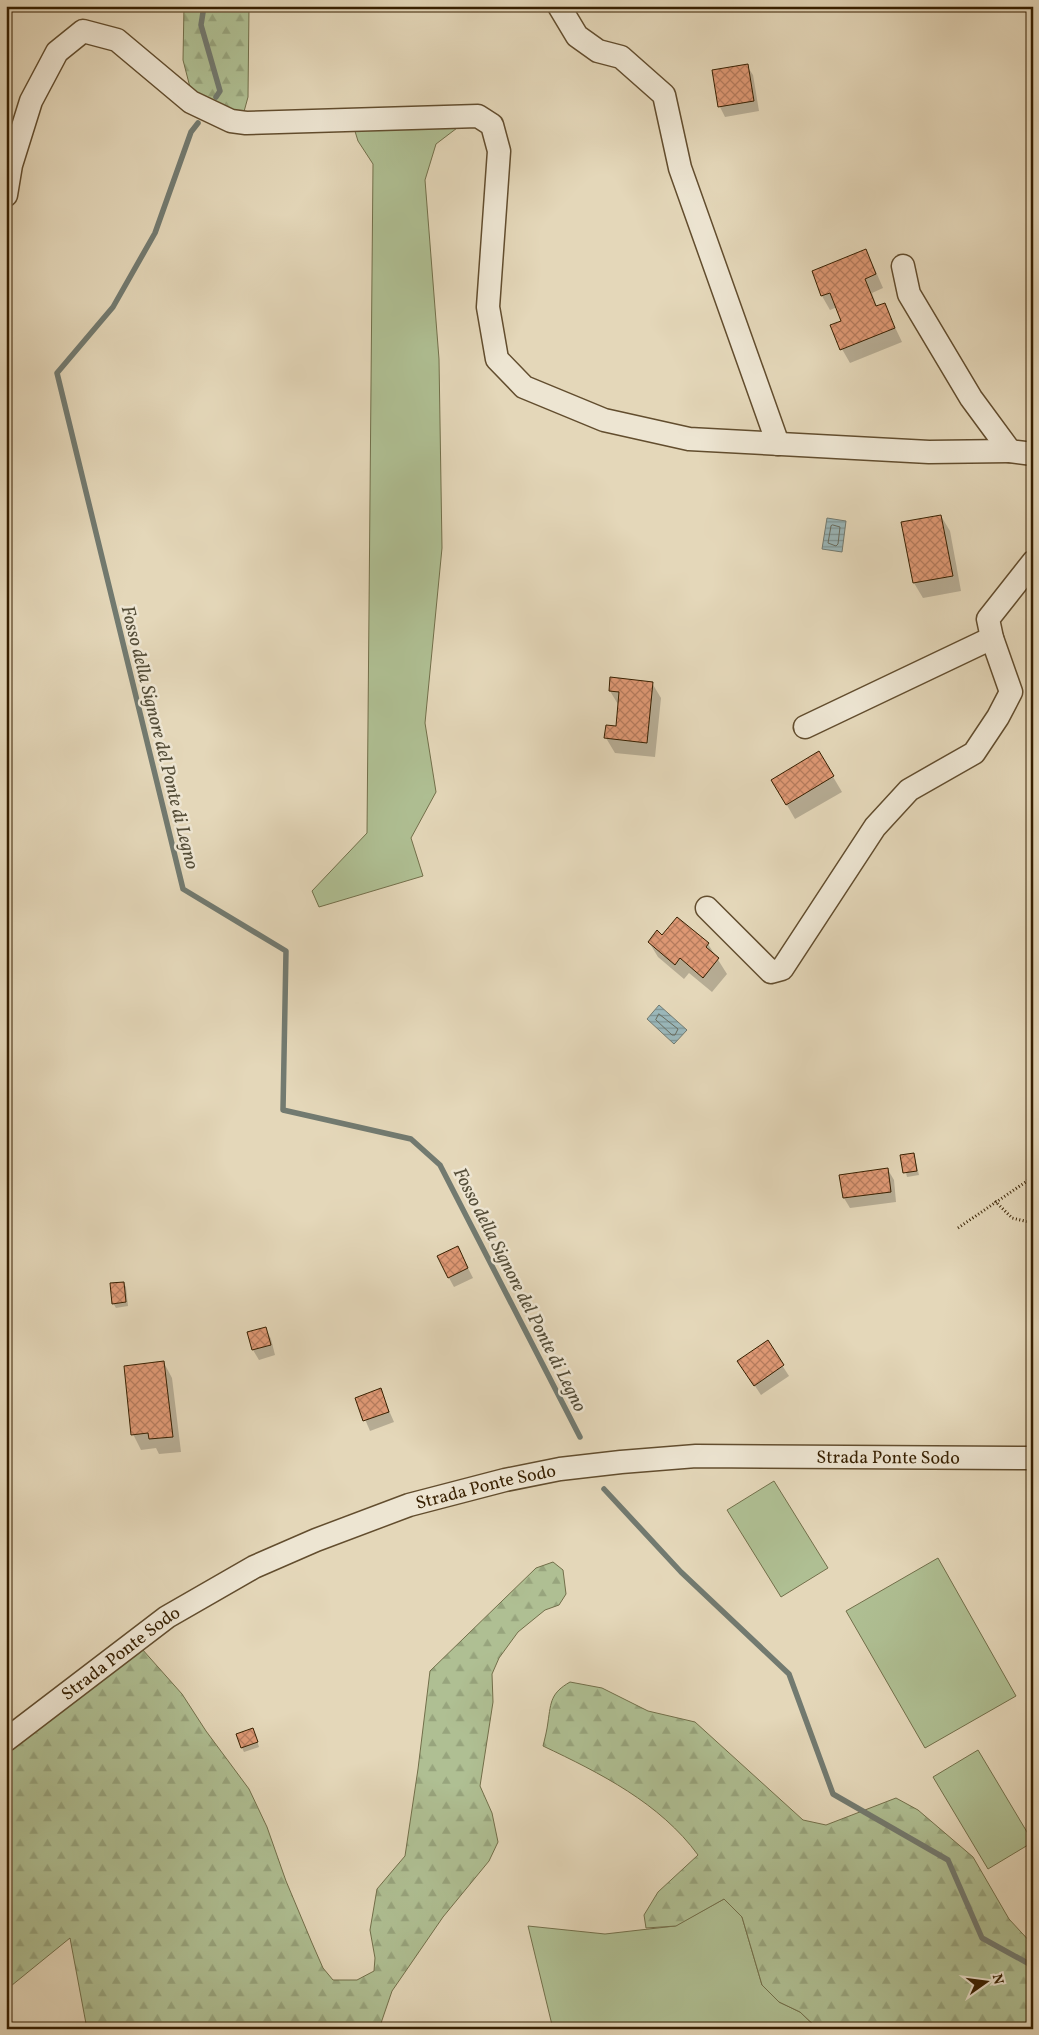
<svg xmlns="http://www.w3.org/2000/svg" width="1039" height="2035" viewBox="0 0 1039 2035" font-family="Vollkorn,serif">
  <defs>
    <pattern id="forest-firs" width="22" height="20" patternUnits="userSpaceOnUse" patternTransform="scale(1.25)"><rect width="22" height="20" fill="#afbf93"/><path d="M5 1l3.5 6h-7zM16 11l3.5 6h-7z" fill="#97a47d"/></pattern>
    <pattern id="water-rules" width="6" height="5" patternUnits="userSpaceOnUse" patternTransform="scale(1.25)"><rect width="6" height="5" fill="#9ab7ba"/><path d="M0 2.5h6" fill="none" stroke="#7e9495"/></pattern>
    <pattern id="building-cross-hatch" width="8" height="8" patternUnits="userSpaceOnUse" patternTransform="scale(1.25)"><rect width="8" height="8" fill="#df9975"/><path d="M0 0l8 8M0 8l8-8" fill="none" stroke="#b67c5e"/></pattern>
  </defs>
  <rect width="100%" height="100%" fill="#e4d7b9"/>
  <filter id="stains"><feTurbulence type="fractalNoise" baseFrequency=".004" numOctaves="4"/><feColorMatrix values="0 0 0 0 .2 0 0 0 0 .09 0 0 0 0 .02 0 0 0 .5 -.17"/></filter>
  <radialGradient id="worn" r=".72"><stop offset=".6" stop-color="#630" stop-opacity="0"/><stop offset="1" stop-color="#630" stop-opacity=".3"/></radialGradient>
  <!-- grass -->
  <g fill="#afbf93" stroke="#726f4a">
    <polygon points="461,125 436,144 425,180 439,359 442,548 425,723 436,792 411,838 423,876 319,907 312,891 367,833 373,164 358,141 354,128"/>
    <polygon points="774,1481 828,1568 781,1597 727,1510"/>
    <polygon points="938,1558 1016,1696 925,1748 846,1611"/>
    <polygon points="978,1750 1033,1842 988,1869 933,1777"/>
    <polygon points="724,1899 742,1917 762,1985 779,2002 800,2012 818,2029 553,2029 528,1926 605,1934 675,1926"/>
  </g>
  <!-- forest -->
  <g fill="url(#forest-firs)" stroke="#726f4a">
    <polygon points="184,6 249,6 248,97 242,119 193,99 183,60"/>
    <polygon points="553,1562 563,1570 566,1594 559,1605 545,1610 518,1632 499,1658 492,1674 493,1702 480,1786 492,1813 498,1842 489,1861 443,1917 392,1991 379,2029 87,2029 70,1938 6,1990 6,1752 142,1649 182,1694 206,1731 249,1789 267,1827 286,1881 312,1943 323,1968 333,1980 357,1980 374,1971 375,1958 370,1930 377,1889 405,1856 418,1769 430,1671 536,1568"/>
    <path d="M570 1682 602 1688 648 1711 695 1722 803 1820 826 1825 896 1798 918 1810 973 1857 1009 1919 1033 1945V2029H818L800 2012 779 2002 762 1985 742 1917 724 1899 676 1926 646 1928 644 1915 658 1892 698 1855C660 1803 600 1773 543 1746 545 1738 547 1730 548 1722 551 1701 551 1693 570 1682Z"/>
  </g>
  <!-- water -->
  <g fill="url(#water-rules)" stroke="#727a70">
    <polygon points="827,518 846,521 842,552 822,549"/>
    <polygon points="659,1005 687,1030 674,1044 647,1019"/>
  </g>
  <!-- shadow -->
  <g fill="#0003">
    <polygon points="747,66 753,75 759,111 725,117 720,107"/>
    <polygon points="865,251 873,265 883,288 872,293 877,307 884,304 902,342 850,363 842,349 842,321 837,307 830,310 822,296 813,272"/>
    <polygon points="941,516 950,531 961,591 923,598 914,583 903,523"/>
    <polygon points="652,683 661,698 655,757 615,753 606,738 617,727 619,706 610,691"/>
    <polygon points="819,753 842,792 795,819 773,781"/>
    <polygon points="663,936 708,944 727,974 712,992 689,973 684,979 658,957 649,942"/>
    <polygon points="914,1154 919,1175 907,1177 902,1156"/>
    <polygon points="888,1170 894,1180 896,1202 850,1208 844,1198 841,1176"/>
    <polygon points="463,1258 473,1278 454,1287 449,1278"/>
    <polygon points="123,1283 126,1287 128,1306 116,1308 113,1303"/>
    <polygon points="266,1329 271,1339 275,1355 259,1360 253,1350"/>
    <polygon points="767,1342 789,1376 761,1395 745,1371"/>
    <polygon points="164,1363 172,1378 181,1452 159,1454 156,1448 141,1450 133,1434"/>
    <polygon points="380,1390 394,1422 370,1431 356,1398"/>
    <polygon points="6,1431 10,1437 6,1461"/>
    <polygon points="255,1734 259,1747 244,1752 242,1748"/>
  </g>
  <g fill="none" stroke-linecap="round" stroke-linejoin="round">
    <!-- shore -->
    <g stroke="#686b5d" stroke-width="1">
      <polygon points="833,525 840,527 838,544 836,546 828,543 831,526"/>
      <polygon points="659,1014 678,1029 675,1035 672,1035 656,1020"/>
    </g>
    <!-- stream -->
    <g stroke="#727a70" stroke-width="5.5">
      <polyline points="204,6 201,25 220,91 216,97"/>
      <polyline points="198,123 191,132 155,233 113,307 57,373 183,889 286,951 283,1110 411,1139 440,1165 580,1437"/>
      <polyline points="604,1489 681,1572 789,1674 833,1794 948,1860 982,1938 1033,1966"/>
    </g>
  </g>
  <!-- building -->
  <g fill="url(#building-cross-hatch)" stroke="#361f00">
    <polygon points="748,64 754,101 718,107 712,70"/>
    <polygon points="866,249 876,274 865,279 876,306 885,303 895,328 840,350 830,325 841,321 830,293 821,296 812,271"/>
    <polygon points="941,515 953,576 913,583 901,522"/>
    <polygon points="610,677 653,682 647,743 604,738 606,725 616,726 619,692 609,691"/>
    <polygon points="819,751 834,776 786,805 771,780"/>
    <polygon points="677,917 709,943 706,947 719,958 703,978 680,958 675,965 648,942 657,930 662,935"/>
    <polygon points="914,1153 917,1171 903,1173 900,1155"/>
    <polygon points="888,1168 891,1192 843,1198 839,1175"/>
    <polygon points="458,1246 468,1268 448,1278 437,1256"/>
    <polygon points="124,1282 126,1302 112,1304 110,1283"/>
    <polygon points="266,1327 271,1345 252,1350 247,1332"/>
    <polygon points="768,1340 784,1365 754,1386 737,1361"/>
    <polygon points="164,1361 173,1437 149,1439 148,1433 131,1435 124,1366"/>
    <polygon points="381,1388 389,1412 363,1421 355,1398"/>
    <polygon points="253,1728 258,1742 241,1748 236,1734"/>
  </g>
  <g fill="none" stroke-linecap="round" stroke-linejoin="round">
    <defs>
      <g id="minor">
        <polyline points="559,6 577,36 598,51 621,57 664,95 680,168 778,444"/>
        <polyline points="6,195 11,165 31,101 57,52 83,31 117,40 191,102 231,121 246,123 478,116 492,125 499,151 488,307 497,359 524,387 604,420 689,439 929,452 1010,451"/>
        <polyline points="903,266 909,294 971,398 1010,451 1033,454"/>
        <polyline points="805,727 992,638"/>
        <polyline points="707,908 771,972 782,969 875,827 909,790 974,753 998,717 1011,692 992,638 988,619 1033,562"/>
        <path id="s1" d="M6 1740 167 1617 254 1567 316 1540 409 1505 505 1480 560 1469 621 1462 696 1456 1033 1458"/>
      </g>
    </defs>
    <!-- minor casing -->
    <use href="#minor" stroke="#624d2e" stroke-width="25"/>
    <!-- path -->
    <g stroke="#361f00" stroke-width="3" stroke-dasharray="1 2.5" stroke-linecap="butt">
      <polyline points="995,1201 1012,1218 1033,1223"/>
      <polyline points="958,1228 1033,1177"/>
    </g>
    <!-- minor -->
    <use href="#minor" stroke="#ede5d2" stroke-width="22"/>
  </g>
  <g text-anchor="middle" stroke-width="5" stroke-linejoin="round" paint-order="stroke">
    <!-- street labels -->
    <g font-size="18" fill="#361f00" stroke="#ede5d2">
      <text dy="6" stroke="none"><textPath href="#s1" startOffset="954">Strada Ponte Sodo</textPath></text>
      <text dy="6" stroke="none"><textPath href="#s1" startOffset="549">Strada Ponte Sodo</textPath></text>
      <text dy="6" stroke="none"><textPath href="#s1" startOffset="144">Strada Ponte Sodo</textPath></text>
    </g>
    <!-- water labels -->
    <g font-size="19" font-style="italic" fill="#544d38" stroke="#ede5d2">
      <text transform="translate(161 737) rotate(76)" y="7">Fosso della Signore del Ponte di Legno</text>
      <text transform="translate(521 1289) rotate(63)" y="7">Fosso della Signore del Ponte di Legno</text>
    </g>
  </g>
  <!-- margin -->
  <rect width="1039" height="2035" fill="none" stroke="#e4d7b9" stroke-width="25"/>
  <rect x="8" y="8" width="1024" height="2020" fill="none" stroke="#361f00" stroke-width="2.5"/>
  <rect x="12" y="12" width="1014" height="2010" fill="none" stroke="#361f00"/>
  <!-- north arrow -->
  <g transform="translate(986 1982) rotate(76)" stroke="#ede5d2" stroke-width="4" paint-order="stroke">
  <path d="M0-4L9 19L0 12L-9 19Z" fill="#361f00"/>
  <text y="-8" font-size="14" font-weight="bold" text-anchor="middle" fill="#361f00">N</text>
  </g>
  <rect width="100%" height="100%" filter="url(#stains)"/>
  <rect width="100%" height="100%" fill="url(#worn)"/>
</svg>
